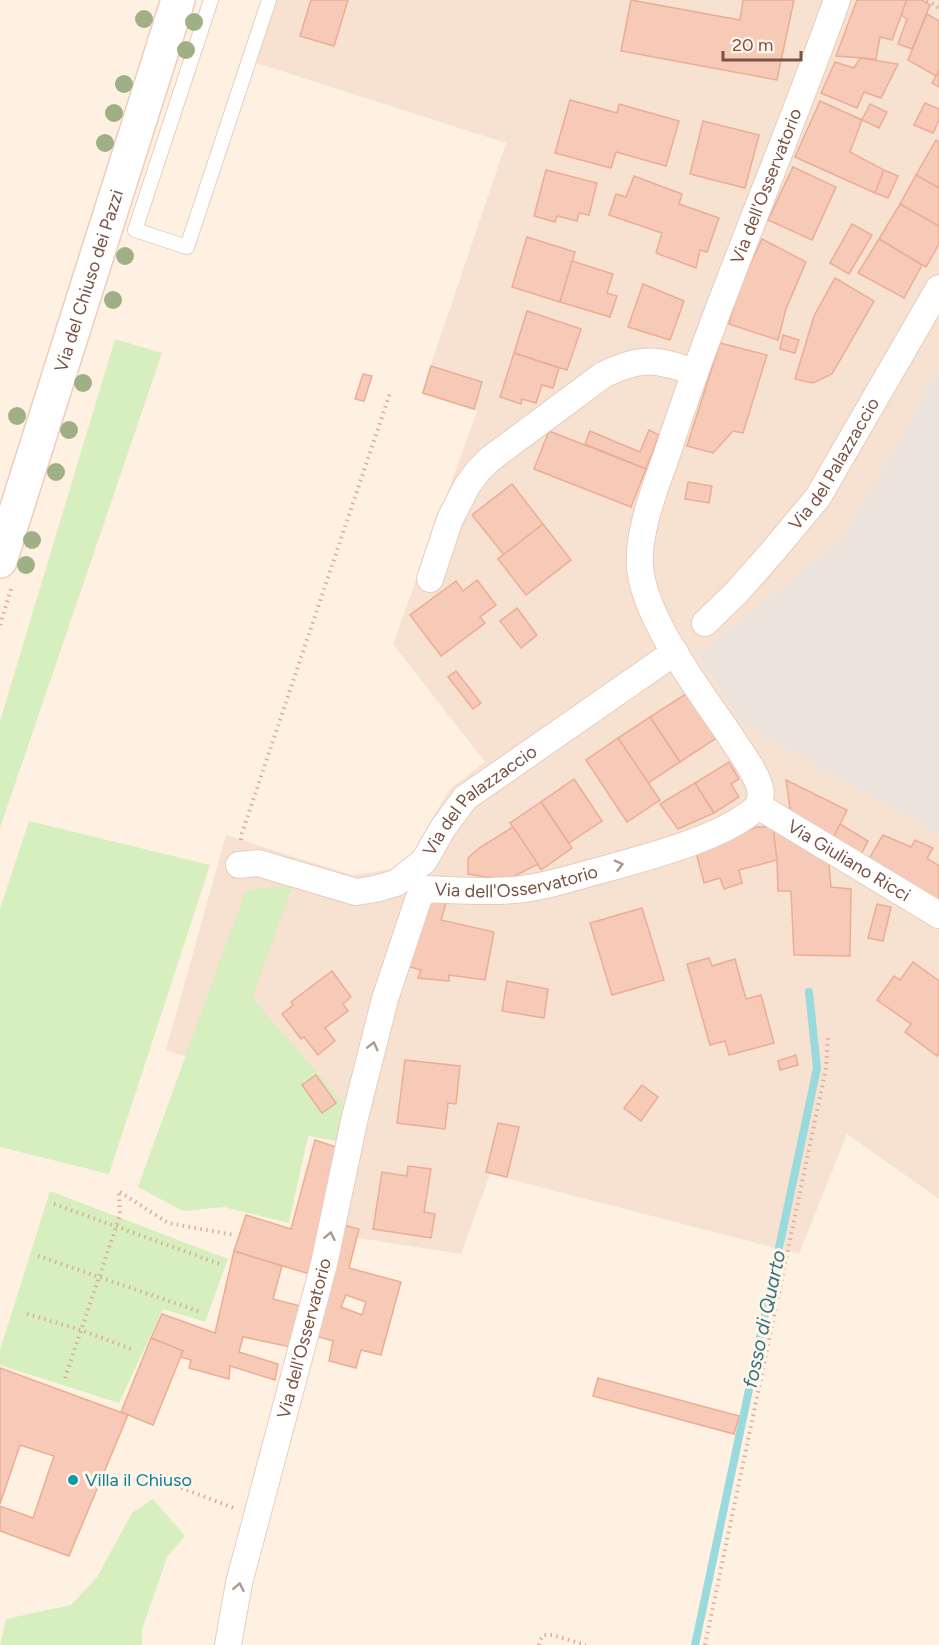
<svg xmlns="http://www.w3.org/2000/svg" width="939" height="1645" viewBox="0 0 939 1645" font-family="Figtree,sans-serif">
  <rect width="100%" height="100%" fill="#fff1e2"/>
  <!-- residential -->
  <polygon fill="#f7e1d0" points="273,0 939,0 939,371 841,540 697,655 742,723 939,834 939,1199 847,1134 799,1254 490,1174 461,1254 345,1236 365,1116 166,1050 226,835 352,875 410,866 427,827 450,789 485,762 393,644 477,411 421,394 506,143 253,62"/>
  <!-- industrial -->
  <polygon fill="#ede3dd" points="939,371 939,834 742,723 697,655 841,540"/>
  <!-- green -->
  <g fill="#d7eebf">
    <polygon points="115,339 162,353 0,828 0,721"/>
    <polygon points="29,821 210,865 109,1174 0,1147 0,909"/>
    <polygon points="293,885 252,998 348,1108 343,1142 308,1136 289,1223 224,1207 183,1211 138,1187 246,890"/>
    <polygon points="50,1191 228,1259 205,1322 163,1309 119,1403 0,1365 0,1350"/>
    <polygon points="153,1499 185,1536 167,1557 142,1630 142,1645 0,1645 6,1619 71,1605 97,1577 132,1513"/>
  </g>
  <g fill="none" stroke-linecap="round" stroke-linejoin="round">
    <!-- stream -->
    <polyline stroke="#99dadd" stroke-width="8" points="695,1645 817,1068 809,992"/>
  </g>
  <!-- building -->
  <g fill="#f7cab7" stroke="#ebad95" stroke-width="1.5" fill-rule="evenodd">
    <polygon points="311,0 348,0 334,46 300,36"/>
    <polygon points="631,0 740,20 743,0 794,0 777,80 621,51"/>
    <polygon points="857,0 907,0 892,40 880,37 876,59 836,56"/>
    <polygon points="907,0 922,0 930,5 912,49 898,44 907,19 901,15"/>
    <polygon points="927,14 939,21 939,71 936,76 908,60"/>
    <polygon points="860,58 898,64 881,98 864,92 857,108 821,93 835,62 854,68"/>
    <polygon points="939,71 939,87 932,83"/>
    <polygon points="570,100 617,113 619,104 679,121 666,166 616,152 611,168 555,153"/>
    <polygon points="820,101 862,120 850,152 884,170 875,193 795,157"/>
    <polygon points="925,103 939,109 939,120 933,133 914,125"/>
    <polygon points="870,104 887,112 879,128 862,120"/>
    <polygon points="703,121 759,135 745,188 690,174"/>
    <polygon points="936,140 939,142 939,188 916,175"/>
    <polygon points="793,167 836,187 812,240 768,220"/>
    <polygon points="546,170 597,183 589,215 579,213 577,221 557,216 555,222 534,216"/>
    <polygon points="884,170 898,176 888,198 875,193"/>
    <polygon points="916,175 939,188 939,226 900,204"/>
    <polygon points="634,176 682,194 679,204 719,218 707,252 700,250 696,268 656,253 662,233 609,215 616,194 626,197"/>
    <polygon points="900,204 939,226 939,244 926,267 879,239"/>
    <polygon points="852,224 872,235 849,274 830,263"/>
    <polygon points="527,237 575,252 560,302 512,287"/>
    <polygon points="762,239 806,262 786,309 778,340 729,324 737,293"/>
    <polygon points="879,239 922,265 904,298 858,273"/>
    <polygon points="572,261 613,274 607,293 617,296 610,317 560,302"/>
    <polygon points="835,278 874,301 832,374 813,383 795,379 814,316"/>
    <polygon points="643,284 684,301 670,340 628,327"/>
    <polygon points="527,311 581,329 567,370 514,353"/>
    <polygon points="783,335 799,340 795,353 780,349"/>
    <polygon points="720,343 767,355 743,433 733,431 713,453 687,446"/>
    <polygon points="514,353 559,368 553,388 542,385 536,403 522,399 521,404 500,397"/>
    <polygon points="431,366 482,382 474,409 423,393"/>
    <polygon points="363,374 372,376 364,401 355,399"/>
    <polygon points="649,430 659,435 646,469 585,444 590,431 640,452"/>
    <polygon points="549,431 646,469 631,507 534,469"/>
    <polygon points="688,482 712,486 709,503 685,499"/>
    <polygon points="512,484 543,524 504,555 472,515"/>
    <polygon points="543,524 571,560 526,595 498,559"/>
    <polygon points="477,580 496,605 480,617 485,623 441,656 410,615 456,581 463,591"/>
    <polygon points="517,608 537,635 521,648 500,621"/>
    <polygon points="456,671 481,703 473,709 448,677"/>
    <polygon points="689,692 718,737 680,762 650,717"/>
    <polygon points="650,717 680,762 648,783 618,738"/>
    <polygon points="618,738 660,800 627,822 586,760"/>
    <polygon points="729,762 739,779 731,784 739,797 714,813 695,783"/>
    <polygon points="574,779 602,821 569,843 541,802"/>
    <polygon points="786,780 847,810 831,843 792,824"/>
    <polygon points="695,783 714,813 678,829 660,804"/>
    <polygon points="541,802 572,848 541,870 510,823"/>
    <polygon points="840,824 868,841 860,856 831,843"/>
    <polygon points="513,827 538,864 507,880 468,874 468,858 479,848"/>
    <polygon points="757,827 773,827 777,860 739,870 742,883 724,889 720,878 704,883 695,848"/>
    <polygon points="773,827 828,855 831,887 851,889 850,956 794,955 791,891 778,891 777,860"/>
    <polygon points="883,835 911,847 915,840 933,848 927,858 939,866 939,908 867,862"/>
    <polygon points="424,899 447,900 441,920 494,932 485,980 449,975 449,981 418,978 421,970 403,965"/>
    <polygon points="877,904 891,907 883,941 868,938"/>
    <polygon points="642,908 664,980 612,995 590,923"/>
    <polygon points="709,958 712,966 735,959 746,999 761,995 774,1043 729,1055 725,1041 710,1045 687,964"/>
    <polygon points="913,962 939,981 939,1053 937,1056 905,1032 911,1024 877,1000 894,976 900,980"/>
    <polygon points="332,971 351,997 343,1004 348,1011 325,1028 335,1041 318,1055 304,1037 301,1039 282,1014 293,1005 291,1002"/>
    <polygon points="507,981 548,989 544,1018 502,1011"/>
    <polygon points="796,1055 798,1065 780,1070 778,1061"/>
    <polygon points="405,1060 460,1066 456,1104 448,1103 445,1129 397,1123"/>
    <polygon points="316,1075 336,1103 322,1113 302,1085"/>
    <polygon points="642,1085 658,1097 641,1121 624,1108"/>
    <polygon points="498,1123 519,1127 507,1177 486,1172"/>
    <polygon points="315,1140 345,1150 316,1276 234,1251 246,1215 291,1229"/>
    <polygon points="408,1166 431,1169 424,1212 435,1214 431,1238 373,1229 382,1172 407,1176"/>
    <path d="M340 1224 359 1229 349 1268 401 1282 381 1355 361 1350 356 1368 329 1361 333 1341 309 1334ZM346 1295 366 1302 362 1315 341 1307Z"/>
    <polygon points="234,1251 282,1266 273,1299 308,1308 295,1348 243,1337 239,1352 278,1364 275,1380 230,1366 229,1379 189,1368 191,1360 180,1357 183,1351 151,1338 162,1314 215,1333"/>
    <polygon points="151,1338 183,1351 153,1425 121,1412"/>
    <polygon points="0,1368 128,1415 69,1556 0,1531 0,1506 33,1518 54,1456 20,1445 0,1504"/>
    <polygon points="598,1378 739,1416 734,1434 593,1396"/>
  </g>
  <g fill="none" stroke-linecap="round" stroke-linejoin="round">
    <defs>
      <polyline id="lane" points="211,0 135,230 187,247 269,0"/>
      <g id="street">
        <path d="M430 579 450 519 467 486 478 471 490 459 603 375C642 356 655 359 695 372"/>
        <path id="s1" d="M705 623 736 593 774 550 818 497 939 288"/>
        <path id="s2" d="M758 806 939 915"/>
        <path id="s3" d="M239 865 258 863 356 892 375 889 396 883 424 861 443 828 465 798 675 652"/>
        <path id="s4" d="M228 1645 239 1583 324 1264 355 1117 385 999 419 897 427 889C456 890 485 893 514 890 541 888 568 879 594 872 637 860 727 838 758 806 760 800 762 794 760 788 755 770 741 753 731 737 702 694 644 619 640 567 637 526 661 475 673 436 722 289 785 146 837 0"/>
      </g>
      <g id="secondary">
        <path id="s5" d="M0 561 178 0"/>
      </g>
    </defs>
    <!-- lane casing -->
    <use href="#lane" stroke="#e6cdbf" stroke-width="16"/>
    <!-- street casing -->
    <use href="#street" stroke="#e6cdbf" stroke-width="28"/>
    <!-- secondary casing -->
    <use href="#secondary" stroke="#eccdbc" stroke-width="36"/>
    <!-- path -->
    <g stroke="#dcad9a" stroke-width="4" stroke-dasharray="1.5 4.5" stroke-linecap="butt">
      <polyline points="927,0 939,8"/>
      <polyline points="0,625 12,586"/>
      <polyline points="241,840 242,833 390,393"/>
      <polyline points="120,1192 168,1223 234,1235"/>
      <polyline points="54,1204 220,1264"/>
      <polyline points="38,1256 201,1312"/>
      <polyline points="27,1314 81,1330 131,1349"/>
      <polyline points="65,1378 120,1215 119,1192"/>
      <polyline points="142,1473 234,1508"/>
      <polyline points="539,1645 540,1640 544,1635 552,1635 586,1645"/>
      <polyline points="705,1645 826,1068 828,1036"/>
    </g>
    <!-- lane -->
    <use href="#lane" stroke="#fff" stroke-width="14"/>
    <!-- street -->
    <use href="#street" stroke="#fff" stroke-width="26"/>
    <!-- secondary -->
    <use href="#secondary" stroke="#fff" stroke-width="33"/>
  </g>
  <!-- trees -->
  <g fill="#a0b086">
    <circle cx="144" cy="19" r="9"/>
    <circle cx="194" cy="22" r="9"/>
    <circle cx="186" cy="50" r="9"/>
    <circle cx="124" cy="84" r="9"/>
    <circle cx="114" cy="113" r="9"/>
    <circle cx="105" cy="143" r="9"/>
    <circle cx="125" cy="256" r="9"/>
    <circle cx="113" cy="300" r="9"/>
    <circle cx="83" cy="383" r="9"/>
    <circle cx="17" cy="416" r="9"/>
    <circle cx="69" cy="430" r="9"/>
    <circle cx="56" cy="472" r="9"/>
    <circle cx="32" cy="540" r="9"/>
    <circle cx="26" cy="565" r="9"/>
  </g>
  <!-- one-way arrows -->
  <defs><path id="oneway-chevron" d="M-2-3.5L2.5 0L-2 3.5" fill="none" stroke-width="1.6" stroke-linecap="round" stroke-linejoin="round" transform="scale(1.5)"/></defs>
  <g stroke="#af988f">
    <use href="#oneway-chevron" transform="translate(619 865) rotate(-15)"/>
    <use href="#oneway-chevron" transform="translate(373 1046) rotate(-76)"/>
    <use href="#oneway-chevron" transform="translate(330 1236) rotate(-78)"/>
    <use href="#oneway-chevron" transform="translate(239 1587) rotate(-79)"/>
  </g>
  <!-- markers -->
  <circle fill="#0f9aa8" stroke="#fff5eb" stroke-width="2" cx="73" cy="1480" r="6"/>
  <g text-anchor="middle" stroke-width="6" stroke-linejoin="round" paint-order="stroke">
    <!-- street labels -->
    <g font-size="18" fill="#795345" stroke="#fff5eb">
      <text dy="6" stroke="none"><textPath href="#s4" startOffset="1806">Via dell'Osservatorio</textPath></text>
      <text dy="6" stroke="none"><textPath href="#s5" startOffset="294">Via del Chiuso dei Pazzi</textPath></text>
      <text dy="6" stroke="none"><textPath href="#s1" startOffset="206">Via del Palazzaccio</textPath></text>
      <text dy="6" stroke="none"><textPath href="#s3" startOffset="282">Via del Palazzaccio</textPath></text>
      <text dy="6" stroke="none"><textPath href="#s2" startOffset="106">Via Giuliano Ricci</textPath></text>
      <text dy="6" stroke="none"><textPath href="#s4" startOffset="874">Via dell'Osservatorio</textPath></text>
      <text dy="6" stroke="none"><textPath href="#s4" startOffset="316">Via dell'Osservatorio</textPath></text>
    </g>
    <!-- culture labels -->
    <g font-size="18" fill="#0d838f" stroke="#fff5eb" text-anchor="start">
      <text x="85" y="1486">Villa il Chiuso</text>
    </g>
    <!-- water labels -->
    <g font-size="20" font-style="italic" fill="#357479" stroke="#fff5eb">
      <text transform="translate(764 1319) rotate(-78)" y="7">fosso di Quarto</text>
    </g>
  </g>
  <!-- scale -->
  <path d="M723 51v9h78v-9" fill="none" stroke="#795345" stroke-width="3"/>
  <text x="732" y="51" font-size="18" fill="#795345" stroke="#fff5eb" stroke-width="4.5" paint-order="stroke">20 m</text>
</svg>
